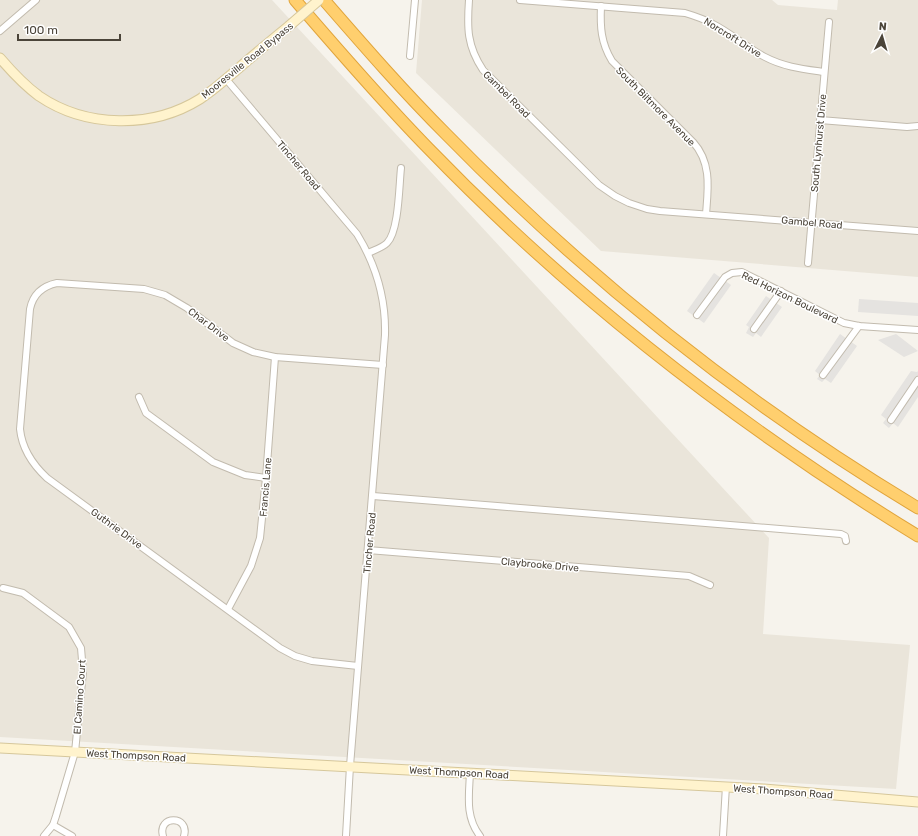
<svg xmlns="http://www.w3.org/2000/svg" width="918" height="836" viewBox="0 0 918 836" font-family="Rubik,sans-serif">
  <rect width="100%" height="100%" fill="#f6f3ec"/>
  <!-- residential -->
  <g fill="#eae5da">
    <polygon points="0,0 272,0 769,538 763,634 910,645 896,789 0,737"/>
    <polygon points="422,0 772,0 778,5 837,10 838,0 918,0 918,277 601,251 416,73"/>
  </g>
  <!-- parking -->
  <g fill="#e5e3e0">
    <polygon points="714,273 731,285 704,323 687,311"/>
    <polygon points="766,296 782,307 761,337 756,333 753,337 746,333 749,327 746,325"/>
    <polygon points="859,299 918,303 918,316 858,312"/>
    <polygon points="840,334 857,346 831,383 825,379 822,382 817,379 820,375 815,371"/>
    <polygon points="896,334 918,351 904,357 878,340"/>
    <polygon points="911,371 917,372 918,371 918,397 898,427 893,423 889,428 883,423 886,419 881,415"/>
  </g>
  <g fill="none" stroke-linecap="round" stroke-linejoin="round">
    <defs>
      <g id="street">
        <path d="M469 0C467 28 467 46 483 70L599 185 615 196 629 203 647 209 660 211 918 231"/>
        <path d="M520 0 685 13C695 16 704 19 713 24 731 33 747 48 765 57 784 67 803 69 824 72"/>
        <path d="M601 6C600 27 601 43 612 61L693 142C712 163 708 189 706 214"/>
        <polyline points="0,31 36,0"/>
        <polyline points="410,56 415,0"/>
        <path d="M226 79 357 234C376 265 386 298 385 335L350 766 346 836"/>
        <polyline points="820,120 907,127 918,126"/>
        <path d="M368 253C374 250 382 248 387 243 399 231 399 186 401 168"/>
        <polyline points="808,263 829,22"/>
        <polyline points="697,315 725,277 732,273 742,272 844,323 859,326 918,330"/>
        <polyline points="754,329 781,291"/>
        <polyline points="823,375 859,326"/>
        <polyline points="139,397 146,413 213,462 245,475 266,478"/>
        <polyline points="891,420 918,380"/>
        <polyline points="373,496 841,534 845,536 846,541"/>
        <polyline points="368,550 689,576 710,585"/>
        <polyline points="3,588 23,593 69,627 81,648 83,672 75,752 56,816 53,825 44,836"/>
        <polyline points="228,609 251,566 260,538 266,478 275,357"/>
        <path d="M358 666 312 661 295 656 280 648 47 478C32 464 22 449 20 429L30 309C33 294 43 286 57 283L144 289 165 295 187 308 233 343 253 352 275 357 383 365"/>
        <path d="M470 773C469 795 465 817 480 836"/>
        <polyline points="53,825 72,836"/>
        <path d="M163 836C157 815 190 815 184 836"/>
        <polyline points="723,836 726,786"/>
      </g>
      <g id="secondary">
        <path d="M0 58C12 72 24 85 39 96 86 128 152 129 200 99 214 90 227 78 240 67 256 53 273 39 289 26"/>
        <polyline points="0,748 764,789 918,802"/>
      </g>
      <g id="highway">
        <path d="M295 0C338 50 382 101 428 148 573 298 740 427 918 536"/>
        <path d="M324 0C364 46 403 91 446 134 587 278 745 404 918 508"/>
      </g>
    </defs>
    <!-- street casing -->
    <use href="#street" stroke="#c2bbae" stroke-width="8"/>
    <!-- secondary casing -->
    <use href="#secondary" stroke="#d6c79b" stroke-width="11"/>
    <!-- highway casing -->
    <use href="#highway" stroke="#e0a43c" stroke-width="13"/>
    <!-- street -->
    <use href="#street" stroke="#fff" stroke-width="6"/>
    <!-- secondary -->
    <use href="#secondary" stroke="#fff3cd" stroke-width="9"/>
    <!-- highway -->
    <use href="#highway" stroke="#ffcf6e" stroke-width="11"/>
    <defs>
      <polyline id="secondary-bridge" points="289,26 319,0"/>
    </defs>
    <!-- secondary-bridge casing -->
    <use href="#secondary-bridge" stroke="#d6c79b" stroke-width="11" stroke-linecap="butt"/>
    <!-- secondary-bridge -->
    <use href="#secondary-bridge" stroke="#fff3cd" stroke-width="9"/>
  </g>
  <g text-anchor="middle" stroke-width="3" stroke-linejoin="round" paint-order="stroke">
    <!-- street labels -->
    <g font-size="10" fill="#4b4439" stroke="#fff">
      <text transform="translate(733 37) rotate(32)" y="4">Norcroft Drive</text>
      <text transform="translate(247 60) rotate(-39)" y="4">Mooresville Road Bypass</text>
      <text transform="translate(507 94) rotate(45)" y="4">Gambel Road</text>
      <text transform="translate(656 106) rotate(45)" y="4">South Biltmore Avenue</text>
      <text transform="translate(818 143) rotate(-85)" y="4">South Lynhurst Drive</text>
      <text transform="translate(299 165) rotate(50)" y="4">Tincher Road</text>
      <text transform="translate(812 222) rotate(5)" y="4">Gambel Road</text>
      <text transform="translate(790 297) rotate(26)" y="4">Red Horizon Boulevard</text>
      <text transform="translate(209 324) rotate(37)" y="4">Char Drive</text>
      <text transform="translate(265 487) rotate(-85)" y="4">Francis Lane</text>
      <text transform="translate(117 528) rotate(36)" y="4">Guthrie Drive</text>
      <text transform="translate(369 543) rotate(-85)" y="4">Tincher Road</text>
      <text transform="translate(540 564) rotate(5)" y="4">Claybrooke Drive</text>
      <text transform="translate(79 697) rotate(-86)" y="4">El Camino Court</text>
      <text transform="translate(136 755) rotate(3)" y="4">West Thompson Road</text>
      <text transform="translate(459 772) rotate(3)" y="4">West Thompson Road</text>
      <text transform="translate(783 791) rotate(4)" y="4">West Thompson Road</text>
    </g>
  </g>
  <!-- north arrow -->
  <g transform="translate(882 36) rotate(5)" stroke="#ffffff" stroke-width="3" paint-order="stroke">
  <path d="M0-3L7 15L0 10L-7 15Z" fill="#4b4439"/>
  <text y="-6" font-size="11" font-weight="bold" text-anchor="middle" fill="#4b4439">N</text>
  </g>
  <!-- scale -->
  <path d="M18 34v6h102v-6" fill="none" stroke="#4b4439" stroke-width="2"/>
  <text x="24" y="34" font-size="12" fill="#4b4439" stroke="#ffffff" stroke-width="3" paint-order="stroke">100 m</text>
</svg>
